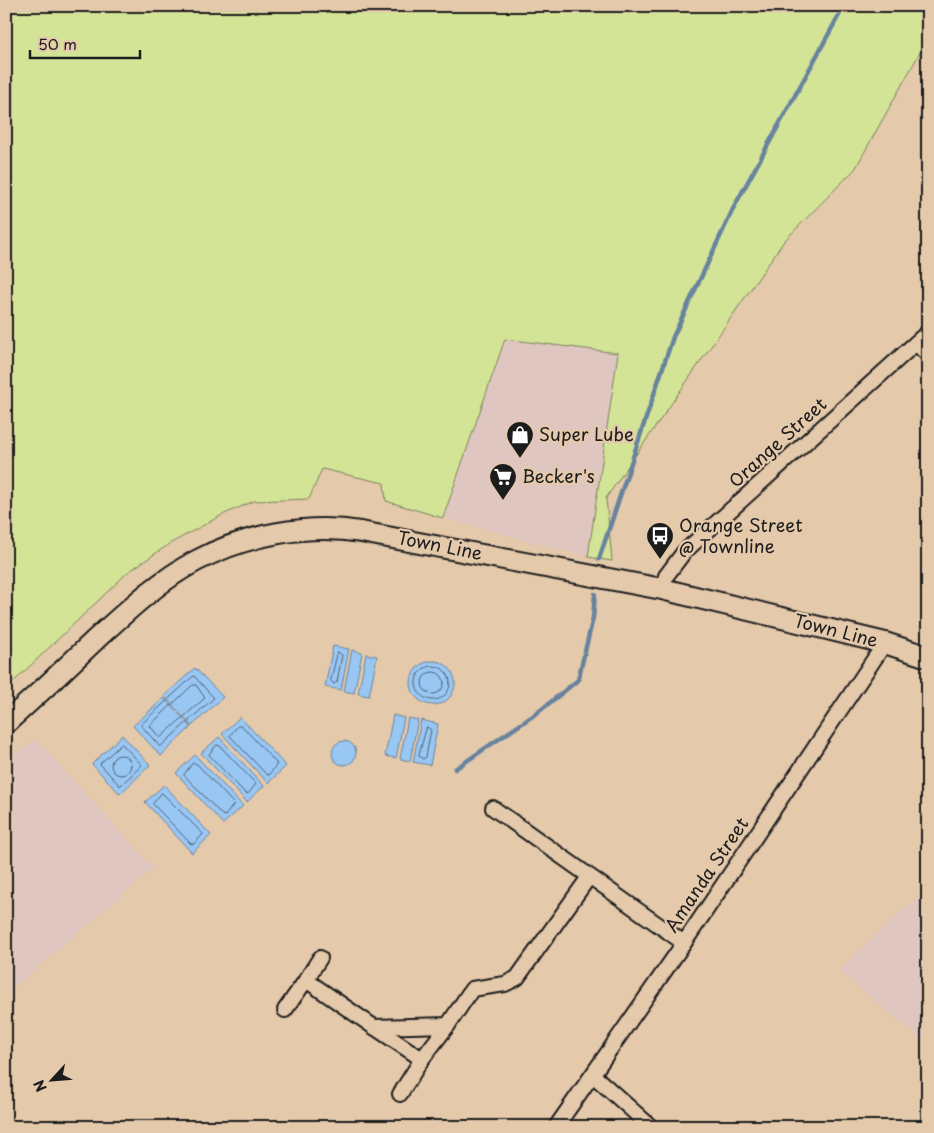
<svg xmlns="http://www.w3.org/2000/svg" width="934" height="1133" viewBox="0 0 934 1133" font-family="'Playpen Sans',sans-serif">
  <rect width="100%" height="100%" fill="#e4c9ab"/>
  <filter id="ink" filterUnits="userSpaceOnUse"><feTurbulence type="fractalNoise" baseFrequency=".02" numOctaves="2"/><feDisplacementMap in="SourceGraphic" scale="10" xChannelSelector="R" yChannelSelector="G"/><feConvolveMatrix kernelMatrix="1 2 1 2 8 2 1 2 1" color-interpolation-filters="sRGB"/></filter>
  <g filter="url(#ink)">
    <!-- built -->
    <g fill="#e0c6c0">
      <polygon points="505,339 618,353 588,557 443,518"/>
      <polygon points="35,739 154,868 6,994 6,763"/>
      <polygon points="928,888 928,1045 838,970"/>
    </g>
    <!-- green -->
    <polygon fill="#d4e497" stroke="#78805a" points="6,6 928,6 928,38 855,169 784,241 606,498 612,561 588,557 618,353 505,339 443,518 386,501 384,483 322,469 309,499 254,501 222,515 171,543 128,572 6,689"/>
    <!-- water -->
    <g fill="#99c7f4" stroke="#67839e">
      <polygon points="333,646 349,649 341,690 325,687"/>
      <polygon points="352,650 362,653 354,693 344,691"/>
      <polygon points="366,654 377,656 369,696 358,694"/>
      <circle cx="433" cy="683" r="22"/>
      <polygon points="195,668 223,697 192,726 164,696"/>
      <polygon points="164,698 191,727 161,756 133,726"/>
      <polygon points="393,715 404,718 396,758 385,756"/>
      <polygon points="240,717 286,766 268,783 222,734"/>
      <polygon points="408,718 418,720 410,761 400,759"/>
      <polygon points="421,720 438,724 430,765 413,762"/>
      <polygon points="122,735 150,765 120,794 92,764"/>
      <polygon points="219,737 264,786 247,802 201,753"/>
      <circle cx="344" cy="753" r="12"/>
      <polygon points="195,755 243,806 223,824 176,773"/>
      <polygon points="164,785 211,835 192,853 145,802"/>
    </g>
    <g fill="none" stroke-linecap="round" stroke-linejoin="round">
      <!-- shore -->
      <g stroke="#4e6072" stroke-width="1">
        <polygon points="338,652 342,655 337,682 334,684 331,681"/>
        <circle cx="433" cy="683" r="17"/>
        <circle cx="433" cy="683" r="11"/>
        <polygon points="194,676 214,698 160,747 141,725"/>
        <polygon points="193,685 196,685 205,698 160,738 150,726"/>
        <polygon points="238,726 242,726 277,764 269,775 266,774 230,736"/>
        <polygon points="427,727 431,730 426,757 423,759 419,756"/>
        <polygon points="122,744 142,765 120,786 100,764"/>
        <polygon points="217,745 220,746 256,784 248,794 245,793 209,755"/>
        <circle cx="121" cy="765" r="10"/>
        <polygon points="193,763 197,764 234,804 225,816 222,815 184,775"/>
        <polygon points="162,793 203,834 194,844 191,844 153,804"/>
      </g>
      <!-- stream -->
      <g stroke="#67839e" stroke-width="4.5">
        <polyline points="599,559 673,337 734,207 844,6"/>
        <polyline points="455,769 537,713 578,680 593,618 595,594"/>
      </g>
      <defs>
        <g id="minor">
          <polyline points="916,343 928,355"/>
          <polyline points="662,589 666,576 684,552 928,332"/>
          <polyline points="493,808 684,943"/>
          <polyline points="320,958 306,980 374,1027 448,1025 472,989 505,984 517,978 589,877"/>
          <polyline points="285,1010 306,980"/>
          <polyline points="374,1027 422,1059 448,1025"/>
          <polyline points="593,1075 651,1127"/>
          <polyline points="400,1094 422,1059"/>
          <polyline points="556,1127 684,943 885,643"/>
        </g>
        <path id="secondary" d="M6 723C36 696 66 668 95 640 126 612 158 581 196 561 245 535 307 523 361 532L662 589 885 643 928 657"/>
      </defs>
      <!-- minor casing -->
      <use href="#minor" stroke="#1c1c1c" stroke-width="18"/>
      <!-- secondary casing -->
      <use href="#secondary" stroke="#1c1c1c" stroke-width="24"/>
      <!-- minor -->
      <use href="#minor" stroke="#e4c9ab" stroke-width="14"/>
      <!-- secondary -->
      <use href="#secondary" stroke="#e4c9ab" stroke-width="20"/>
    </g>
  </g>
  <!-- icons -->
  <defs>
    <symbol id="shop-pin" viewBox="-11 -11 22 30"><path d="M0 17L-7.5 6A9.5 9.5 0 1 1 7.5 6Z" fill="#1c1c1c" stroke="#e4c9ab"/><path d="M-5-2.5h2.3a2.7 3.5 0 0 1 5.4 0H5L5.5 6h-11ZM-1.5-2.5h3a1.5 2.3 0 0 0-3 0Z" fill="#fff"/></symbol>
    <symbol id="supermarket-pin" viewBox="-11 -11 22 30"><path d="M0 17L-7.5 6A9.5 9.5 0 1 1 7.5 6Z" fill="#1c1c1c" stroke="#e4c9ab"/><path d="M-6-5.5h2.5l.6 2H6L4.5 2H-2.5L-4.4-4H-6ZM-1.5 3.2a1.3 1.3 0 1 0 .1 0ZM3 3.2a1.3 1.3 0 1 0 .1 0Z" fill="#fff"/></symbol>
    <symbol id="bus-pin" viewBox="-11 -11 22 30"><path d="M0 17L-7.5 6A9.5 9.5 0 1 1 7.5 6Z" fill="#1c1c1c" stroke="#e4c9ab"/><path d="M-5-6H5V4H4V6H2V4H-2V6H-4V4H-5ZM-3.5-4V0h7V-4ZM-3.5 1.2v1.5H-2V1.2ZM2 1.2v1.5H3.5V1.2Z" fill="#fff"/></symbol>
  </defs>
  <g fill-rule="evenodd">
    <use href="#shop-pin" x="504" y="419" width="32" height="43"/>
    <use href="#supermarket-pin" x="487" y="461" width="32" height="43"/>
    <use href="#bus-pin" x="644" y="520" width="32" height="43"/>
  </g>
  <g text-anchor="middle" stroke-width="4.5" stroke-linejoin="round" paint-order="stroke">
    <!-- poi labels -->
    <g font-size="18" fill="#1c1c1c" stroke="#e4c9ab" text-anchor="start">
      <text x="539" y="441">Super Lube</text>
      <text x="522" y="483">Becker's</text>
      <text x="679" y="532">Orange Street<tspan x="679" dy="21">@ Townline</tspan></text>
    </g>
    <!-- street labels -->
    <g font-size="18" fill="#1c1c1c" stroke="#e4c9ab">
      <text transform="translate(778 443) rotate(-42)" y="6">Orange Street</text>
      <text transform="translate(440 546) rotate(11)" y="6">Town Line</text>
      <text transform="translate(836 631) rotate(14)" y="6">Town Line</text>
      <text transform="translate(707 875) rotate(-56)" y="6">Amanda Street</text>
    </g>
  </g>
  <!-- margin -->
  <rect width="934" height="1133" fill="none" stroke="#e4c9ab" stroke-width="25"/>
  <rect x="12" y="12" width="909" height="1108" fill="none" stroke="#1c1c1c" stroke-width="2" filter="url(#ink)"/>
  <!-- north arrow -->
  <g transform="translate(52 1080) rotate(244)" stroke="#e4c9ab" stroke-width="4" paint-order="stroke">
  <path d="M0-4L9 19L0 12L-9 19Z" fill="#1c1c1c"/>
  <text y="-8" font-size="14" font-weight="bold" text-anchor="middle" fill="#1c1c1c">N</text>
  </g>
  <!-- scale -->
  <path d="M30 50v8h110v-8" fill="none" stroke="#1c1c1c" stroke-width="2.5"/>
  <text x="38" y="50" font-size="15" fill="#1c1c1c" stroke="#e4c9ab" stroke-width="4" paint-order="stroke">50 m</text>
</svg>
